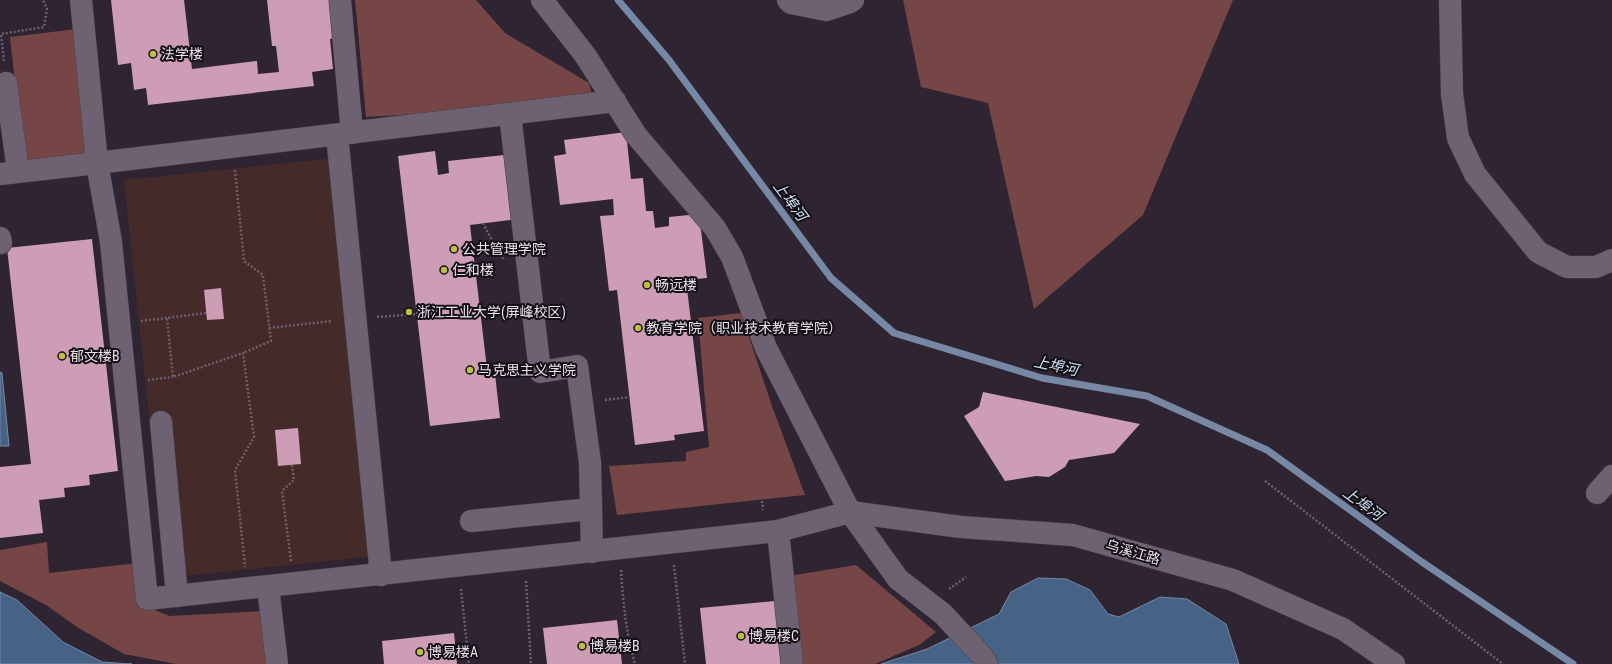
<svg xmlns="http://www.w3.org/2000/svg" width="1612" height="664" viewBox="0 0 1612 664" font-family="'Roboto Condensed','Noto Sans SC',sans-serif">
  <rect width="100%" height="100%" fill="#2e2432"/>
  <!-- green -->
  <polygon fill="#452a2a" points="334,158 375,556 166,578 124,180"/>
  <!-- forest -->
  <g fill="#764647">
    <polygon points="355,0 476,0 505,33 589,83 593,98 489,110 366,117"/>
    <polygon points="903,0 1233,0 1143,215 1034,309 988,103 921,87"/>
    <polygon points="77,29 91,157 24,164 10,37"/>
    <polygon points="741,313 772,406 805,495 617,515 609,466 686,461 686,452 709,447 698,318"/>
    <polygon points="47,542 49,573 137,563 141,604 169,616 265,611 271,664 176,664 124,654 77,627 46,605 0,581 0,550"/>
    <polygon points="856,565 936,632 919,645 875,664 801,664 789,576"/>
  </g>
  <!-- water -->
  <g fill="#466285" stroke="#7788a4">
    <polygon points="0,372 2,373 9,446 0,446"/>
    <polygon points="1038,578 1066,579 1090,590 1108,614 1119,617 1160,597 1187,599 1226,624 1239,664 881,664 927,649 999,614 1011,592"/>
    <polygon points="0,592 17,600 63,642 102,662 132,664 0,664"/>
  </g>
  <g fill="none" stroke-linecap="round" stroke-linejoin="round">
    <!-- stream -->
    <polyline stroke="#7788a4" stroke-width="7" points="618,0 669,60 831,278 894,333 1042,378 1147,396 1267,450 1422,562 1573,664"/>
  </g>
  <!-- building -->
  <g fill="#cd9db5">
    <polygon points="111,0 184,0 192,69 257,61 258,74 279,72 276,46 272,46 267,0 334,0 338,37 330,39 333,69 312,72 314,86 148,105 146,88 134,90 131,63 118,65"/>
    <polygon points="626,132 631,179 643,178 646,211 653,211 655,228 669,226 669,217 699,214 707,278 686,280 704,431 674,435 675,440 635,445 617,290 609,291 600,216 614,215 613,199 560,205 554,156 566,154 564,140"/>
    <polygon points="435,151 438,175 449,173 448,161 504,155 511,220 470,225 488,377 495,374 500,418 430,426 398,156"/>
    <polygon points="92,239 118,471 89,475 90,485 64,488 65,497 39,500 43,533 0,538 0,467 31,464 7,248"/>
    <polygon points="221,288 224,319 207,320 204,290"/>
    <polygon points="983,392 1140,424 1114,453 1069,460 1065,467 1049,477 1036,476 1005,481 964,416 979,407"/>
    <polygon points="298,428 301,464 278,466 275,430"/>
    <polygon points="775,601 781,664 706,664 700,608"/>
    <polygon points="617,620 622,664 547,664 543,628"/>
    <polygon points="454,633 457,664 384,664 382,641"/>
  </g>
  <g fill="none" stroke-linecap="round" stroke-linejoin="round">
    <defs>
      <g id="minor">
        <polyline points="340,0 352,133"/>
        <polyline points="542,0 585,55 636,135 715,228 732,257 766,348 850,512 898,579 943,614 982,656 987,664"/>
        <polyline points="788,0 791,3 826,10 850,2 853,0"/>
        <polyline points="1450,0 1452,94 1458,138 1475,174 1538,252 1567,267 1596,267 1612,260"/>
        <polyline points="6,83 18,171"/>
        <polyline points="615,101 97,163 111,242 147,599 778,531 850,512 961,527 1073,535 1233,580 1343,629 1394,664"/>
        <polyline points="510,114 540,372 577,366 590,463 592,552"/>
        <polyline points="337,135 381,575"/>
        <polyline points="0,174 97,163 81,0"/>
        <polyline points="0,238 1,243"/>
        <polyline points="161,422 177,596"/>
        <polyline points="1597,493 1612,476"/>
        <polyline points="471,521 591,509"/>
        <polyline points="778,531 792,664"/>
        <polyline points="268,587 277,664"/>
      </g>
    </defs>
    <!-- minor casing -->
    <use href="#minor" stroke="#48404b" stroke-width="23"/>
    <!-- path -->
    <g stroke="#6a626e" stroke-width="2.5" stroke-dasharray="2 2" stroke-linecap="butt">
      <polyline points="4,61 1,34 44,27 47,9 43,0"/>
      <polyline points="235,170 244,261 263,275 271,341 243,353"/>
      <polyline points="483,223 501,258 504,258"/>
      <polyline points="206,313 167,318 173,377 243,353 254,437 235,470 245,567"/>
      <polyline points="377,317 417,314"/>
      <polyline points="141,321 167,318"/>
      <polyline points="269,328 332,321"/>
      <polyline points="148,380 173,377"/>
      <polyline points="605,400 630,397"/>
      <polyline points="1265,481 1503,664"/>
      <polyline points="762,501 763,510"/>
      <polyline points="291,561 282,491 294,480 292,465"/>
      <polyline points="674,565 685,664"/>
      <path d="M621 570C623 602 626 633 635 664"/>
      <polyline points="526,581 531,664"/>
      <polyline points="461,589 469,664"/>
      <polyline points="949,589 966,577"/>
    </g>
    <!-- minor -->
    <use href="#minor" stroke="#6d6172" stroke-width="22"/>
  </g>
  <!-- markers -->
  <g fill="#bbc044" stroke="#130f15" stroke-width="1.5">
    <circle cx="153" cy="54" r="4"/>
    <circle cx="454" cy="249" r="4"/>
    <circle cx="444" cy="270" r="4"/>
    <circle cx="647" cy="285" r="4"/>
    <circle cx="409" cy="312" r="4"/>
    <circle cx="638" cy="328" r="4"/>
    <circle cx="62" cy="356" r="4"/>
    <circle cx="470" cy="370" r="4"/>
    <circle cx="741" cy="636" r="4"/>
    <circle cx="582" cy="646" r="4"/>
    <circle cx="420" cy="652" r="4"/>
  </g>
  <g text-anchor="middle" stroke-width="4" stroke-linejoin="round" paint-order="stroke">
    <!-- poi labels -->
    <g font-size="14" fill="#e8e2eb" stroke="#130f15" text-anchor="start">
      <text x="161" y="59">法学楼</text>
      <text x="462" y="254">公共管理学院</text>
      <text x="452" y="275">仁和楼</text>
      <text x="655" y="290">畅远楼</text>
      <text x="417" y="317">浙江工业大学(屏峰校区)</text>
      <text x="646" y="333">教育学院（职业技术教育学院）</text>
      <text x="70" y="361">郁文楼B</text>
      <text x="478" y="375">马克思主义学院</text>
      <text x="749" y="641">博易楼C</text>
      <text x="590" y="651">博易楼B</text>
      <text x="428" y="657">博易楼A</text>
    </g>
    <!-- street labels -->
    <g font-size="14" fill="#e8e2eb" stroke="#130f15">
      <text transform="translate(1133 552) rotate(16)" y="5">乌溪江路</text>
    </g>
    <!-- water labels -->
    <g font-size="15" font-style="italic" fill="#cde0f7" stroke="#130f15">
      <text transform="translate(790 201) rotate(53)" y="5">上埠河</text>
      <text transform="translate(1056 366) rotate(12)" y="5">上埠河</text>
      <text transform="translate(1363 504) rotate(36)" y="5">上埠河</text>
    </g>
  </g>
</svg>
